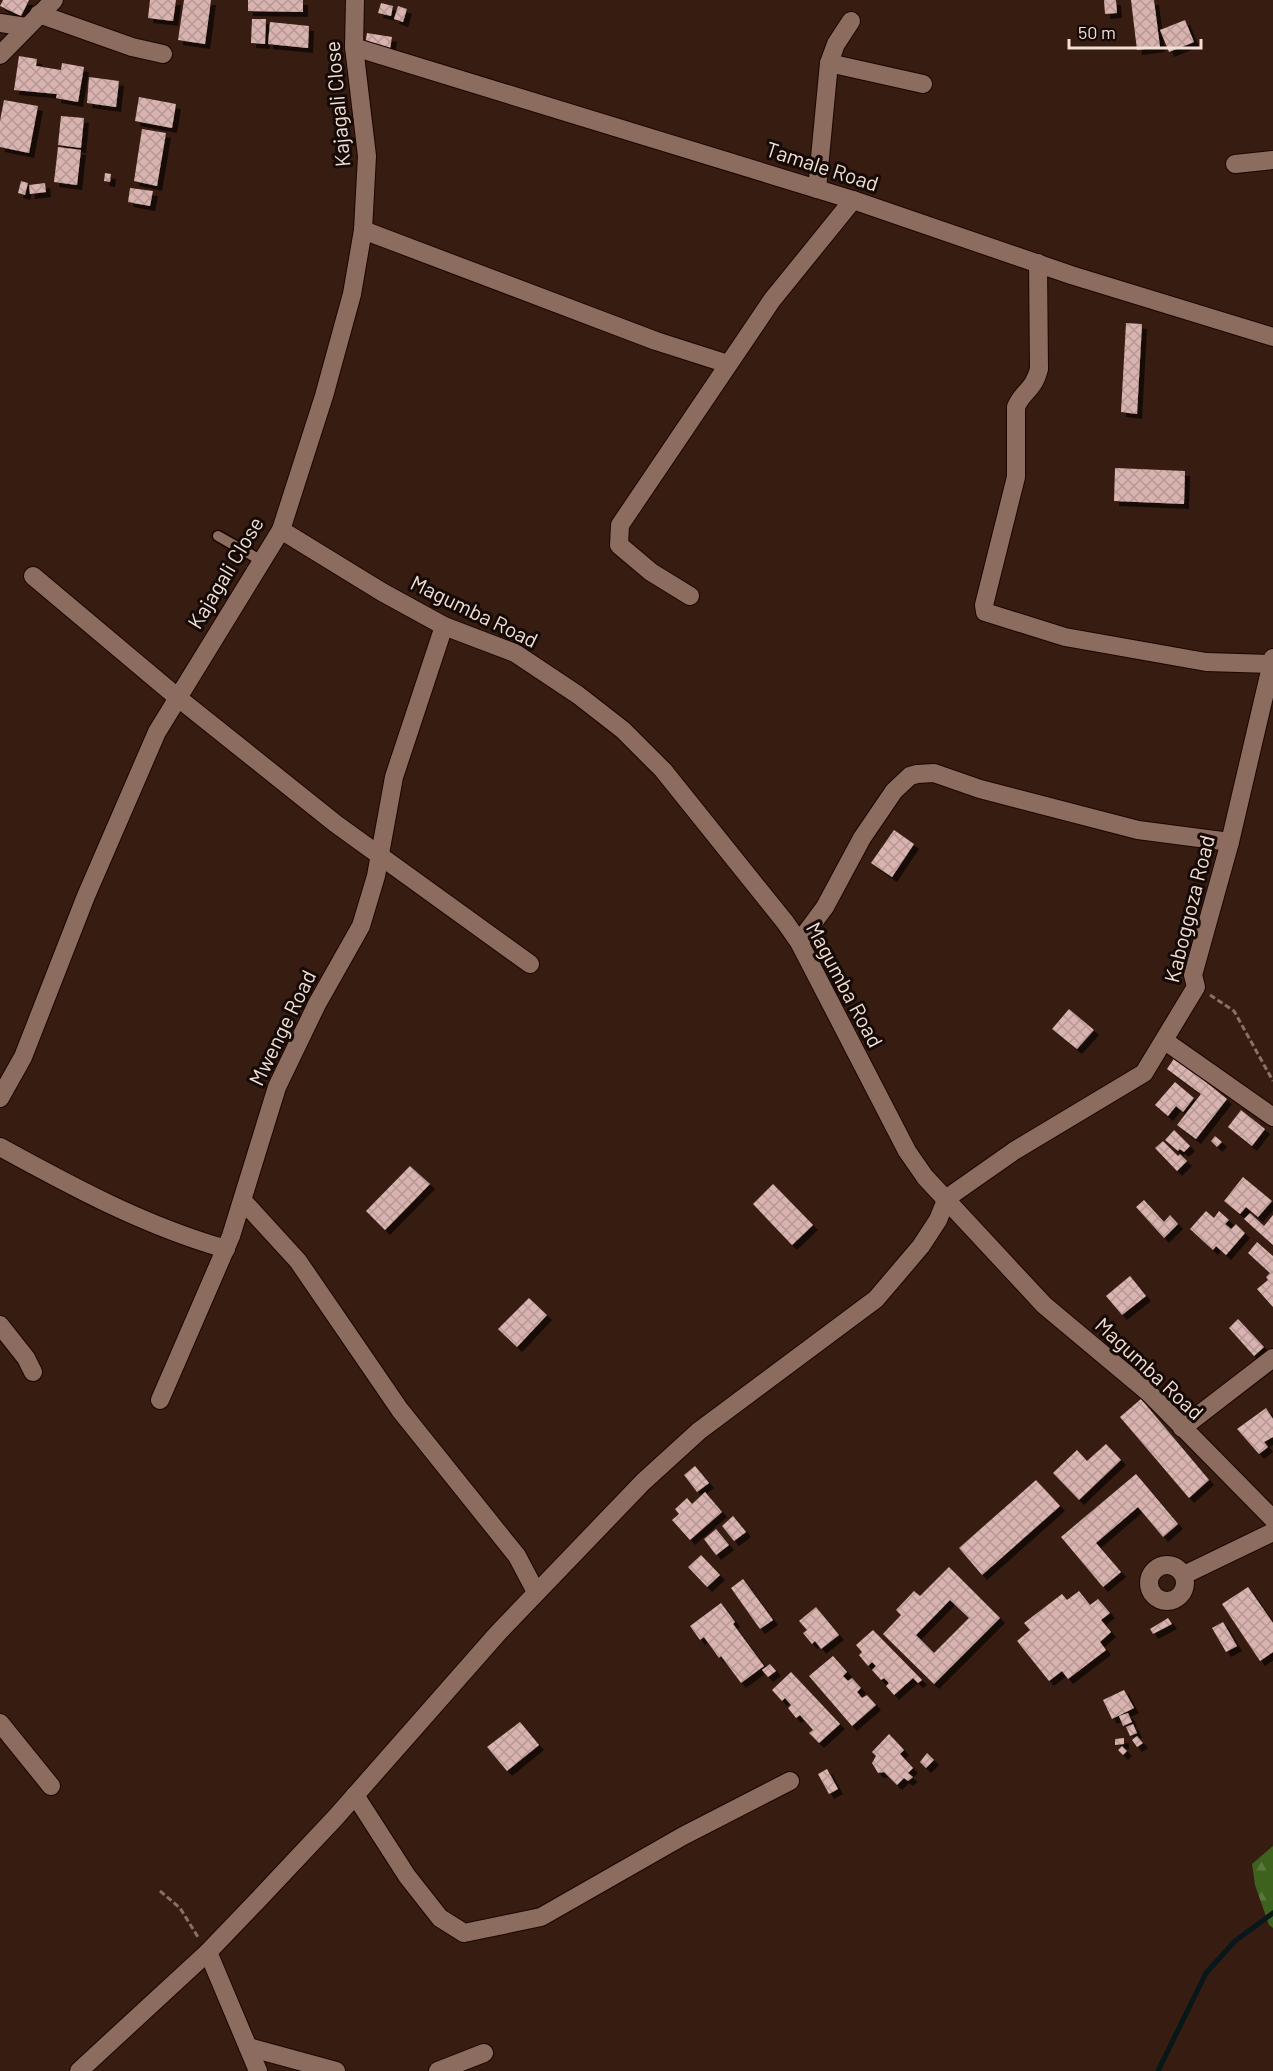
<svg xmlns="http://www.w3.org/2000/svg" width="1273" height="2071" viewBox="0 0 1273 2071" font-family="Barlow,sans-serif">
  <defs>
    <pattern id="forest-firs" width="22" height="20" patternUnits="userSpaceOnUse" patternTransform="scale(1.5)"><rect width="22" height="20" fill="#3d621e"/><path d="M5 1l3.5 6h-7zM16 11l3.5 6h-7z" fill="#5a783e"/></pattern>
    <pattern id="building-cross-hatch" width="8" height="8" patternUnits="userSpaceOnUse" patternTransform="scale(1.5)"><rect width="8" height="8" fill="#d9b3af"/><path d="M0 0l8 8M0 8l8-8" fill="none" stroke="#b59794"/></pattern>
    <filter id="shadow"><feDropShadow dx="5" dy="5" stdDeviation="0" flood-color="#0009"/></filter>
  </defs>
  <rect width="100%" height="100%" fill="#361c11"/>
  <!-- forest -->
  <polygon fill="url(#forest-firs)" points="1273,1846 1273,1928 1269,1925 1255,1885 1252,1864"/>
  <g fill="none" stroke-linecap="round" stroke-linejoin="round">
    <!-- stream -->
    <polyline stroke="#081719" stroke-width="5" points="1158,2071 1206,1973 1235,1941 1273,1913"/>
  </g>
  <!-- building -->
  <g fill="url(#building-cross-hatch)" fill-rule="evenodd" filter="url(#shadow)">
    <polygon points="3,0 29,0 21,16 0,6"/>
    <polygon points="150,0 176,0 173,21 148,18"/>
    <polygon points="184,0 211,0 205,44 178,40"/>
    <polygon points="248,0 303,0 303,12 248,11"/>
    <polygon points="1104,0 1116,0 1117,13 1105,14"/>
    <polygon points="1131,0 1154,0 1160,47 1137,50"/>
    <polygon points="381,3 393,6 391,16 378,13"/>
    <polygon points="398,6 407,9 403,22 394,19"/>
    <polygon points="252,19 266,19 265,44 251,43"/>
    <polygon points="1185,20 1194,42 1169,52 1160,30"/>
    <polygon points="270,22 309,26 308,48 268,44"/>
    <polygon points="367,33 392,37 390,49 365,45"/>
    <polygon points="19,56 37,59 36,66 61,70 62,63 84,67 78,102 56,98 57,94 14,90"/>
    <polygon points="89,77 119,81 116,107 87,103"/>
    <polygon points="139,97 176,104 172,128 135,121"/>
    <polygon points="4,100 38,106 29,153 0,147 0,121"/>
    <polygon points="61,116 84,118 81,148 58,145"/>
    <polygon points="142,129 166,133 157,186 134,181"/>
    <polygon points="58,147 81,150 77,185 54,182"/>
    <polygon points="105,173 111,174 110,182 104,181"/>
    <polygon points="21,181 28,183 25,195 18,193"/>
    <polygon points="45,183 46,192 30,194 29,185"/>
    <polygon points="130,188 153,191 150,206 128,202"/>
    <polygon points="1126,323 1142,324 1137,414 1121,412"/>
    <polygon points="1115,468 1185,471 1184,504 1114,501"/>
    <polygon points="894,830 914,844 892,877 871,863"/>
    <polygon points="1069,1009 1094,1030 1077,1049 1052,1029"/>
    <polygon points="1175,1057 1227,1099 1196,1139 1177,1125 1201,1094 1167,1069"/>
    <polygon points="1175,1082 1194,1098 1183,1112 1176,1106 1168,1116 1155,1105"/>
    <polygon points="1241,1110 1265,1129 1252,1146 1228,1127"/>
    <polygon points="1174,1130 1190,1146 1184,1152 1180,1149 1178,1151 1165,1140"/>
    <polygon points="1215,1136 1222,1142 1217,1147 1211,1141"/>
    <polygon points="1163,1141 1178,1156 1180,1154 1187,1161 1177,1171 1155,1148"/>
    <polygon points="410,1166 430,1184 385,1230 366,1211"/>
    <polygon points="1243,1177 1272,1201 1258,1217 1246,1207 1240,1214 1224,1201"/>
    <polygon points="773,1184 813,1225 792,1245 753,1204"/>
    <polygon points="1144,1200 1164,1222 1170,1215 1178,1224 1164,1238 1136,1207"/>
    <polygon points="1206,1211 1214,1218 1219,1211 1229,1220 1225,1224 1231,1229 1236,1224 1245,1233 1226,1255 1216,1246 1213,1250 1190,1229"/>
    <polygon points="1250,1213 1264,1226 1273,1215 1273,1245 1244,1219"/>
    <polygon points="1257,1242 1273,1256 1273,1307 1257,1289 1268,1280 1266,1277 1270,1273 1248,1253"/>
    <polygon points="1130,1276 1146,1296 1122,1315 1106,1296"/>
    <polygon points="529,1298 547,1315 517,1347 498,1329"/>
    <polygon points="1238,1319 1264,1347 1254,1356 1229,1328"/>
    <polygon points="1141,1399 1209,1480 1189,1498 1120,1417"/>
    <polygon points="1266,1408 1273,1419 1273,1437 1264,1442 1268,1447 1259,1454 1237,1429"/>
    <polygon points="1106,1444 1121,1460 1079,1500 1053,1473 1077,1450 1087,1461"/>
    <polygon points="695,1466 709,1483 697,1492 684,1475"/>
    <polygon points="1136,1474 1178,1524 1163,1537 1138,1507 1096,1543 1121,1572 1103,1587 1061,1537"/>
    <polygon points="1036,1480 1060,1506 982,1575 959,1548"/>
    <polygon points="705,1492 722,1512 690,1540 672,1520 679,1514 675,1509 687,1498 692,1504"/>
    <polygon points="733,1516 746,1532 734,1541 722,1526"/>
    <polygon points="716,1529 729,1545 716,1555 704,1539"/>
    <polygon points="701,1555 720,1575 707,1587 688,1567"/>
    <path d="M949 1567 1000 1618 934 1684 883 1634 901 1615 896 1610 914 1591 920 1596ZM950 1600 969 1618 934 1653 916 1635Z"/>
    <polygon points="743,1579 773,1620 760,1629 731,1588"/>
    <polygon points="1248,1587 1273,1623 1273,1652 1260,1661 1222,1604"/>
    <polygon points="1079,1591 1090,1605 1098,1599 1110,1613 1101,1620 1111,1632 1100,1642 1106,1650 1068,1679 1062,1671 1049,1681 1017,1641 1030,1630 1024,1623 1062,1594 1067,1600"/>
    <polygon points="721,1603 735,1622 733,1624 764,1666 741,1683 721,1656 719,1658 704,1637 700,1640 690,1626"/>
    <polygon points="816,1607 839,1635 821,1649 815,1641 812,1644 803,1633 807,1630 799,1621"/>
    <polygon points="1168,1618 1172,1624 1153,1634 1150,1629"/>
    <polygon points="1223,1622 1237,1646 1226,1652 1212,1628"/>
    <polygon points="873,1630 922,1680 918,1683 913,1678 894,1695 886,1686 889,1683 884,1678 881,1680 872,1670 876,1666 872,1662 868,1666 859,1655 862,1652 856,1645"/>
    <polygon points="833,1656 847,1672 843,1676 848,1681 852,1678 861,1688 857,1692 862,1698 867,1695 876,1705 852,1726 809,1676"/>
    <polygon points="770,1664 776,1671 768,1677 762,1670"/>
    <polygon points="791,1672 840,1724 819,1743 809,1733 813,1730 800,1715 796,1718 788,1708 791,1705 785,1698 782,1701 772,1690"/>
    <polygon points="1124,1690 1134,1708 1112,1719 1103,1700"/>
    <polygon points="1128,1713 1132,1722 1123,1726 1119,1716"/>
    <polygon points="520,1722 539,1745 507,1771 487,1747"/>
    <polygon points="1133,1724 1137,1733 1130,1736 1126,1727"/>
    <polygon points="889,1734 904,1750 900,1754 913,1768 908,1773 913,1777 908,1781 904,1778 897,1785 884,1772 878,1773 872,1763 876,1756 872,1752"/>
    <polygon points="1137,1736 1143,1743 1137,1747 1132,1740"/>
    <polygon points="1124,1738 1124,1744 1115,1745 1115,1739"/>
    <polygon points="1122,1746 1127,1751 1123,1755 1118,1750"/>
    <polygon points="927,1753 934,1760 926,1768 920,1762"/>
    <polygon points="827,1769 838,1789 829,1794 818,1774"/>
  </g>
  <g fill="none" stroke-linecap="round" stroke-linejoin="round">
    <defs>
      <polyline id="lane" points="218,536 262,561"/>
      <g id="street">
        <polyline points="39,14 132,47 163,54"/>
        <polyline points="0,23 26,27"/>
        <polyline points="354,47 853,200 1071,275 1273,337"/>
        <polyline points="0,55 54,0"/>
        <polyline points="829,63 923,84"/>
        <polyline points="1235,164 1273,160"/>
        <polyline points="817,189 829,63 836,44 851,21"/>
        <polyline points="363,230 656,341 728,364"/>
        <path d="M1038 263 1039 369C1033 392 1023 390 1016 407V477L984 605 985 612 1065 637 1206 662 1271 664"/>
        <polyline points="281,530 382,592 444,626 515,653 578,695 623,730 663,770 785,922 799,942 907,1151 925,1177 1044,1305 1148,1392 1273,1519"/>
        <polyline points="33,576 177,697 336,824 530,964"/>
        <polyline points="690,596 651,572 619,545 620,525 772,300 853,200"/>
        <polyline points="799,942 825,907 862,838 894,791 910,776 917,774 934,773 980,789 1138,830 1230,842"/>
        <polyline points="1165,1041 1273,1117"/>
        <polyline points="0,1098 23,1057 86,896 157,732 281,530 324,396 352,294 363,230 367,156 354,47 355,0"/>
        <path d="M0 1147C73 1187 145 1226 226 1249"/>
        <polyline points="244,1202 298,1261 400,1410 517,1556 536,1592"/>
        <polyline points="0,1325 26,1358 33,1372"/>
        <polyline points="160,1400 231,1236 277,1087 317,1004 361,926 376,876 394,777 444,626"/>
        <polyline points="1182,1428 1273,1358"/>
        <circle cx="1167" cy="1583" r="18"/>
        <polyline points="1184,1575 1273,1532"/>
        <polyline points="0,1723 51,1786"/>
        <polyline points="355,1795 407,1876 440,1918 464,1933 541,1917 683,1836 790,1781"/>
        <polyline points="208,1952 258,2071"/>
        <polyline points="248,2047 336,2071"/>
        <polyline points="79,2071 208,1952 257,1901 336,1817 498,1633 643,1482 699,1431 876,1299 921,1246 938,1220 947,1198 1014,1151 1144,1073 1196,987 1193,975 1230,842 1273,658"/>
        <polyline points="438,2071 484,2053"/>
      </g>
    </defs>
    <!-- lane casing -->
    <use href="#lane" stroke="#1c0600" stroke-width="13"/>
    <!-- street casing -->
    <use href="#street" stroke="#1c0600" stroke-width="20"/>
    <!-- path -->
    <g stroke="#877067" stroke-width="3" stroke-dasharray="6 3" stroke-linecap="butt">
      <polyline points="1210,995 1234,1011 1273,1081"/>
      <polyline points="160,1891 180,1908 198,1937"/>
    </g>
    <!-- lane -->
    <use href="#lane" stroke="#8b6c5f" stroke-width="10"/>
    <!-- street -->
    <use href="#street" stroke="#8b6c5f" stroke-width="18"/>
  </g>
  <g text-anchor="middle" stroke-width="6" stroke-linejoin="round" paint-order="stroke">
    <!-- street labels -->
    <g font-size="21" fill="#f1dfd8" stroke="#150a06">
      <text transform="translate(338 104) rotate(-95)" y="7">Kajagali Close</text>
      <text transform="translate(822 167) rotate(18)" y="7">Tamale Road</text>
      <text transform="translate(226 573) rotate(-59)" y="7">Kajagali Close</text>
      <text transform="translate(474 612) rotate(26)" y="7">Magumba Road</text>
      <text transform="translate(1190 909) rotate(-76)" y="7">Kaboggoza Road</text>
      <text transform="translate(844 985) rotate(62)" y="7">Magumba Road</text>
      <text transform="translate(283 1028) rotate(-64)" y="7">Mwenge Road</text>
      <text transform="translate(1149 1369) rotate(43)" y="7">Magumba Road</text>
    </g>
  </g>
  <!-- scale -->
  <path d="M1069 39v9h132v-9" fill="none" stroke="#f1dfd8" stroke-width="3"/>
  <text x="1078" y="39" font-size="18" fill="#f1dfd8" stroke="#150a06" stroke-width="4.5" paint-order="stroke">50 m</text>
</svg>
